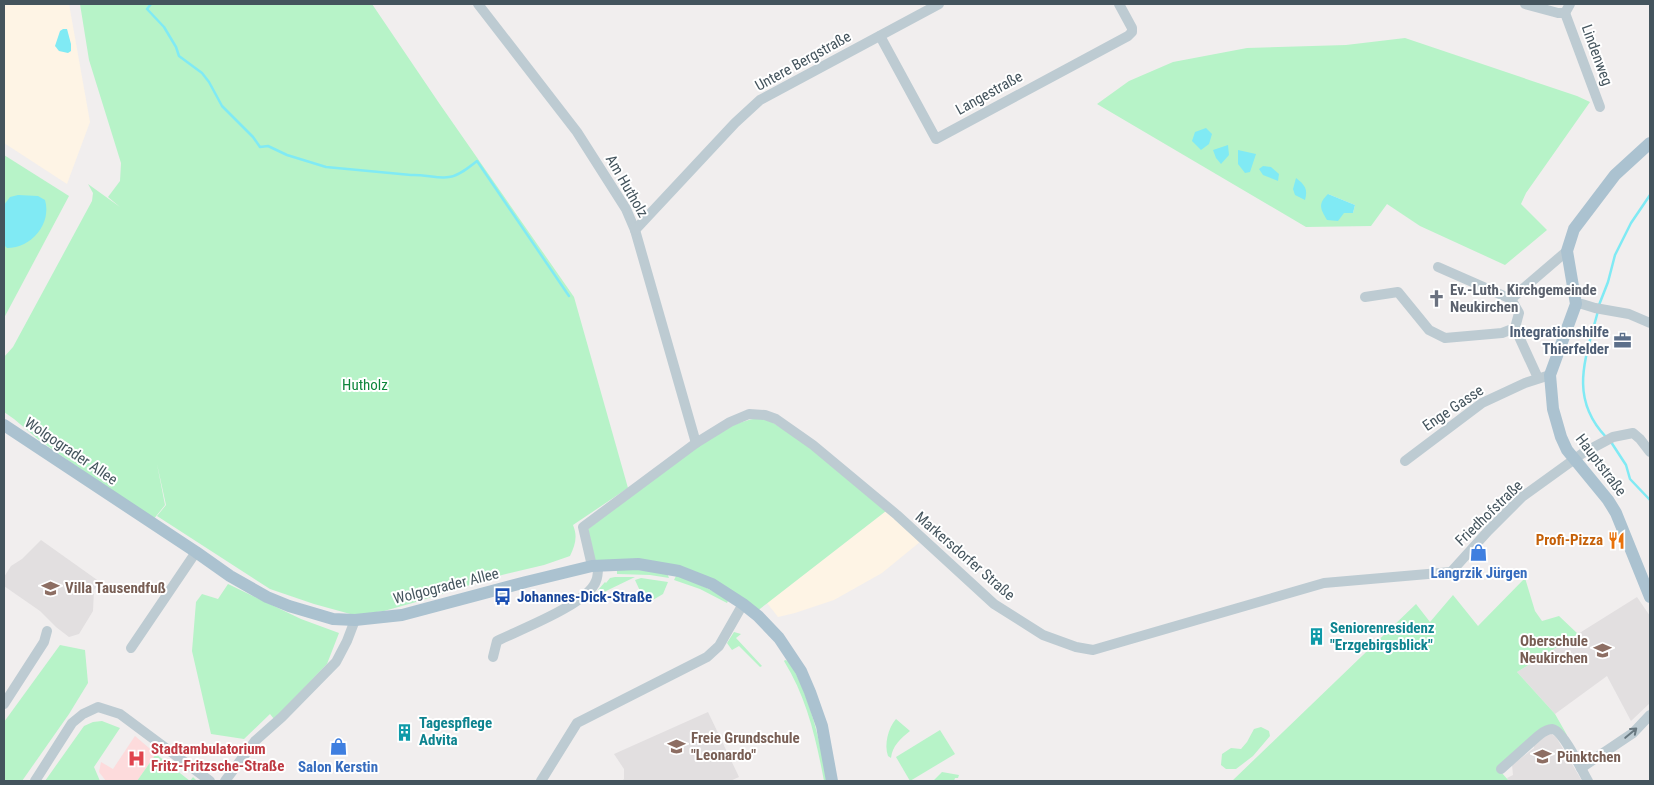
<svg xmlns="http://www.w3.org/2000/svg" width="1654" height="785" viewBox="0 0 1654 785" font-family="'Roboto Condensed',sans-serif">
  <rect width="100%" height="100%" fill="#f1eeee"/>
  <!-- commercial -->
  <g fill="#fef4e5">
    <polygon points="4,4 69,4 90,122 67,184 4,143"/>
    <polygon points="886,511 920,542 882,573 834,600 795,613 778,617 767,603"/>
  </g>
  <!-- education -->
  <g fill="#e2dfe0">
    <polygon points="41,540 100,582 94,590 93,611 79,634 69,637 56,627 40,611 4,586 4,577 11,566 22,559"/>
    <polygon points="1637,597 1650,616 1650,703 1631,721 1607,676 1555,714 1517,672"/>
    <polygon points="708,712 739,777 730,781 622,781 624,779 624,769 614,754"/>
    <polygon points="1550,733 1556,737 1582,781 1509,781 1507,778 1513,775 1512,765 1534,748 1534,745 1544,735"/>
  </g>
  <!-- medical -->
  <polygon fill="#fddbdc" points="135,736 156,754 137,781 106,781 99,772 101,762 113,769"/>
  <!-- green -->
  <g fill="#b7f3c8" fill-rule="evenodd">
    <path d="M80 4H372L439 103 574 297 628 488 573 525C578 537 575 545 570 556L544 565 502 575 416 602 384 611 354 615 314 604 270 589 157 516 166 505 157 464 165 505 153 520 39 440 14 419 4 412V357L13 347 92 201 93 193 88 184 120 207 108 197 120 181 121 163 89 60Z"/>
    <path d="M1405 38 1577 96 1590 102 1526 193 1521 204 1547 230 1505 265 1420 226 1387 204 1371 226 1306 227 1097 104 1129 81 1173 62 1247 48 1346 45ZM1328 194 1355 205 1353 213H1344Z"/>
    <polygon points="4,155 69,196 4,318"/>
    <path d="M764 417 811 447 886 511 756 612 708 577 595 560 588 529C611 511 635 493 658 475 690 451 722 422 764 417Z"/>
    <polygon points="619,568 667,573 669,578 650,575 617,574 617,569"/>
    <polygon points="676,576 686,578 729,599 727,603 700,589 674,580"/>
    <polygon points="615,577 635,577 604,592 598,590 605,582 606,583 610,578"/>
    <polygon points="641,578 668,582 663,594 646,604 635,580"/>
    <polygon points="1525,578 1535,611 1542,621 1559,616 1578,634 1517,672 1555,714 1567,735 1550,726 1501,772 1509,781 1232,781 1416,604 1430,622 1453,595 1478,626"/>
    <polygon points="228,584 301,619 339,633 327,664 274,719 270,714 244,739 211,734 192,651 196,602 202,594 218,599"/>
    <polygon points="734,632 741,634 736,638 762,666 760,667 739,646 732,650 727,643"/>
    <polygon points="60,645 85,650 88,683 69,714 22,781 4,781 4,722"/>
    <path d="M785 660 789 661C811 698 819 740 828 781H824C816 739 807 698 784 661Z"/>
    <path d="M896 719 910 731C901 738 892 746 891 758L888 756C884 745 888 728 896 719Z"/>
    <polygon points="102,721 120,728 94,767 100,781 45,781 84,726 93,722"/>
    <polygon points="1261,727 1269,731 1270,736 1253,756 1236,769 1226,769 1221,765 1222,754 1231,748 1241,749 1247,742 1254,729"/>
    <polygon points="940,730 955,754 910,781 896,757"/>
    <polygon points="156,754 190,781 193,777 197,781 175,781 173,780 171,781 137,781"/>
    <polygon points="942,772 959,775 958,778 955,778 954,781 933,781"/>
  </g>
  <!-- water -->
  <g fill="#80eaf4">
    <polygon points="63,29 67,29 71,44 71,51 68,53 59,51 55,46 60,31"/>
    <polygon points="1206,128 1212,134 1209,144 1201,150 1192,141 1195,132"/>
    <polygon points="1228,145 1229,155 1221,164 1216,158 1213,150"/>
    <polygon points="1238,150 1256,154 1250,172 1245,173 1238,164"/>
    <polygon points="1263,166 1271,167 1279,174 1278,181 1263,175 1259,169"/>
    <path d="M1296 178C1305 185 1308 189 1305 200L1295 195 1293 189Z"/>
    <path d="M1328 194 1355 205 1353 213H1344L1338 221 1327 220C1320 208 1318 204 1328 194Z"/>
    <path d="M18 195 38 196 45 200C52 224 31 248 7 248L4 245V205L10 197Z"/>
  </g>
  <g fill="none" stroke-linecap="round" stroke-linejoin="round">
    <!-- stream -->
    <g stroke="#80eaf4" stroke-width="2.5">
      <path d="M151 4 147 9 164 27 176 47 179 56 202 73 209 82 222 106 253 137 260 147 268 146 287 155 326 167 411 175C423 174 439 179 449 177 459 176 469 167 477 161L569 296"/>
      <polyline points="1599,305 1608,282 1615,255 1631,223 1650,195"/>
      <path d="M1598 311C1586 357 1568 397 1606 437"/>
      <polyline points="1611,442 1626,465 1630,479 1650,500"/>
    </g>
    <!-- minor -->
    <g stroke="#bdcbd2" stroke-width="10">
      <polyline points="478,4 577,132 626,209 635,230 696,443"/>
      <polyline points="1525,4 1558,13 1565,13"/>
      <polyline points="1565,13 1600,107"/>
      <polyline points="1565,13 1570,4"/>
      <polyline points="880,36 936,139 1128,36 1132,32 1132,28 1119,4"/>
      <polyline points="635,230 735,123 760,100 939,4"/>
      <polyline points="1438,267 1511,299"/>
      <polyline points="1365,297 1398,292 1429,330 1445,338 1502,333 1515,328"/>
      <polyline points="1511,299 1519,313 1515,328 1538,378"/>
      <polyline points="1511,299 1567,251"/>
      <polyline points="1576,304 1582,304 1595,308 1629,314 1650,323"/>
      <polyline points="1405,461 1482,403 1525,383 1550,375"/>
      <polyline points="592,566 583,527 696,443 730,422 749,414 765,415 776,419 813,445 897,515 994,604 1043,635 1076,647 1093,650 1324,583 1451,572 1488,531 1522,497 1583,453 1613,437 1633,433 1640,439 1650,452"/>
      <polyline points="131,648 196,552"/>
      <path d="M493 657 497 641C519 630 588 604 596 581 598 577 598 570 598 566"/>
      <polyline points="4,704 44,642 47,631"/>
      <polyline points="1581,768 1633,733 1650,715"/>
      <path d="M1501 769 1538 736C1542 733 1546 729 1552 729 1563 730 1582 771 1588 781"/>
      <polyline points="35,781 72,723 83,714 98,707 120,714 210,781"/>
      <polyline points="225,781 255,741 282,717 336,662 347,641 355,620"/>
      <polyline points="541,781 577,723 707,657 719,646 743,604"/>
    </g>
    <!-- major -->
    <g stroke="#abc2d0" stroke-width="12">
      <polyline points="1650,143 1615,175 1574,229 1567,251 1576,304 1550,375 1553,409 1561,437 1567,450 1608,500 1616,513 1650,597"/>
      <polyline points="4,425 196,552 230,576 267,597 289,606 333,619 355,620 402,615 526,582 592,566 638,564 679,571 712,584 743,604 758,616 779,638 801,671 810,692 822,726 832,781"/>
    </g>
  </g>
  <!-- one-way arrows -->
  <defs><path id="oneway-shaft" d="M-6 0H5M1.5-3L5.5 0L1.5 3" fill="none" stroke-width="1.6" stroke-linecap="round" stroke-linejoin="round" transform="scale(1.25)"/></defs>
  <use stroke="#687880" href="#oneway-shaft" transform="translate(1631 733) rotate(-40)"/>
  <!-- icons -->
  <defs>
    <symbol id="church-bare" viewBox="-9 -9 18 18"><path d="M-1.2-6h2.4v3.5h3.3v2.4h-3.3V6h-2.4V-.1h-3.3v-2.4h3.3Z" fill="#6b7280" stroke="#fff" stroke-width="2.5" paint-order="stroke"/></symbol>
    <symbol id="office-bare" viewBox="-9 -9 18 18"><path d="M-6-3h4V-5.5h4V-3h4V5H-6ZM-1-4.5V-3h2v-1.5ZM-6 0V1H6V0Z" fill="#5c6f8a" stroke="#fff" stroke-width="2.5" paint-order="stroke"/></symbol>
    <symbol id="restaurant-bare" viewBox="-9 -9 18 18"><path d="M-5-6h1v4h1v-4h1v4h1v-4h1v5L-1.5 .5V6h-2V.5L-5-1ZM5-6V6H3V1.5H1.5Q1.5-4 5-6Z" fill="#e8710a" stroke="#fff" stroke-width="2.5" paint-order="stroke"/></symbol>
    <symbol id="shop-bare" viewBox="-9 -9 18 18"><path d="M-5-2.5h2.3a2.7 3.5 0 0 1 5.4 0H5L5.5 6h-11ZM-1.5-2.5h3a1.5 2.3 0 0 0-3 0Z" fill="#3f7fe0" stroke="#fff" stroke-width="2.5" paint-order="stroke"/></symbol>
    <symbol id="school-bare" viewBox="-9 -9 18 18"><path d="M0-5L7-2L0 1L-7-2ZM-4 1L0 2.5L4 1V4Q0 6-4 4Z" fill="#8d6e63" stroke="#fff" stroke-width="2.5" paint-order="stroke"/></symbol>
    <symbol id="bus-bare" viewBox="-9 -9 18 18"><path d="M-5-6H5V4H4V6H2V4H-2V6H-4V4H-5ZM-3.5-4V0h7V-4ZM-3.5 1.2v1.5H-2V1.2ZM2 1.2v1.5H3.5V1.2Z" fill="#1a4fb4" stroke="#fff" stroke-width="2.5" paint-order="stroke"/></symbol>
    <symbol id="building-bare" viewBox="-9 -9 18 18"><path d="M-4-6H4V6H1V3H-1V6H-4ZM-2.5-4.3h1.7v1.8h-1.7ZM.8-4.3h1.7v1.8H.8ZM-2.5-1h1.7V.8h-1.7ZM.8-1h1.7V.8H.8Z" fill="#0f9aa8" stroke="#fff" stroke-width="2.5" paint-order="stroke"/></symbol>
    <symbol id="hospital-bare" viewBox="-9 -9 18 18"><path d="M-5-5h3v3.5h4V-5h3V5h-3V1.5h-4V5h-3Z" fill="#e0444e" stroke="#fff" stroke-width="2.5" paint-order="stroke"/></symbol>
  </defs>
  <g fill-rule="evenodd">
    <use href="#church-bare" x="1424" y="286" width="25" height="25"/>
    <use href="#office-bare" x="1610" y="328" width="25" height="25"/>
    <use href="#restaurant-bare" x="1604" y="528" width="25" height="25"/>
    <use href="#shop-bare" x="1466" y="540" width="25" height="25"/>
    <use href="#school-bare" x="38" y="576" width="25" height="25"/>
    <use href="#bus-bare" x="490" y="584" width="25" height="25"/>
    <use href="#building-bare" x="1304" y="624" width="25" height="25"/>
    <use href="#school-bare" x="1590" y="638" width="25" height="25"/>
    <use href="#building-bare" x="392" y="720" width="25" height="25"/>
    <use href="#shop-bare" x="326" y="734" width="25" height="25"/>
    <use href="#school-bare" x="664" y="734" width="25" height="25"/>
    <use href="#school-bare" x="1530" y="744" width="25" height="25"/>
    <use href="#hospital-bare" x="124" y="746" width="25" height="25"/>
  </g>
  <g text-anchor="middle" stroke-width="4" stroke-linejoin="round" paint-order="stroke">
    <!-- street labels -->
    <g font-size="15" fill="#44545d" stroke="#fff">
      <text transform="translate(1597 55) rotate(70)" y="5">Lindenweg</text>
      <text transform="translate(803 61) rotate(-29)" y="5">Untere Bergstraße</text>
      <text transform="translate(989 93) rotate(-29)" y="5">Langestraße</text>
      <text transform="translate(627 186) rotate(60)" y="5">Am Hutholz</text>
      <text transform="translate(1453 408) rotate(-34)" y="5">Enge Gasse</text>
      <text transform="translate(71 451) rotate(34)" y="5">Wolgograder Allee</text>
      <text transform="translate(1601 465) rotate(53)" y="5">Hauptstraße</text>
      <text transform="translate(1489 513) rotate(-44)" y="5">Friedhofstraße</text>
      <text transform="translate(965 556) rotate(41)" y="5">Markersdorfer Straße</text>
      <text transform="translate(446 586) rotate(-14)" y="5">Wolgograder Allee</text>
    </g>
    <!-- worship labels -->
    <g font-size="15" font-weight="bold" fill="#5b616d" stroke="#fff" text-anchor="start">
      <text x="1450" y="295">Ev.-Luth. Kirchgemeinde<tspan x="1450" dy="17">Neukirchen</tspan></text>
    </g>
    <!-- service labels -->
    <g font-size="15" font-weight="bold" fill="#4e5e75" stroke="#fff" text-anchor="end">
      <text x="1609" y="337">Integrationshilfe<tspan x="1609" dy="17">Thierfelder</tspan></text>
    </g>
    <!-- park labels -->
    <g font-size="15" fill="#0e863c" stroke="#fff">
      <text x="365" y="390">Hutholz</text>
    </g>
    <!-- food labels -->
    <g font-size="15" font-weight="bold" fill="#c56008" stroke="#fff" text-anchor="end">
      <text x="1603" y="545">Profi-Pizza</text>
    </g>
    <!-- shop labels -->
    <g font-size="15" font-weight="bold" fill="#366cbe" stroke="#fff">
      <text x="1479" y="578">Langrzik Jürgen</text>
      <text x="338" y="772">Salon Kerstin</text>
    </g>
    <!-- education labels -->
    <g font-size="15" font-weight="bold" fill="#785e54" stroke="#fff" text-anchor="start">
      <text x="65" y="593">Villa Tausendfuß</text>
      <text x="1588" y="646" text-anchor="end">Oberschule<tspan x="1588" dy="17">Neukirchen</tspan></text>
      <text x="691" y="743">Freie Grundschule<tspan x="691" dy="17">"Leonardo"</tspan></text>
      <text x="1557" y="762">Pünktchen</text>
    </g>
    <!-- transit labels -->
    <g font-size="15" font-weight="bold" fill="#164399" stroke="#fff" text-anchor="start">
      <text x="517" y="602">Johannes-Dick-Straße</text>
    </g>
    <!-- culture labels -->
    <g font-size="15" font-weight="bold" fill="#0d838f" stroke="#fff" text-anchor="start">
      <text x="1330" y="633">Seniorenresidenz<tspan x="1330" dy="17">"Erzgebirgsblick"</tspan></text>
      <text x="419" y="728">Tagespflege<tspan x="419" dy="17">Advita</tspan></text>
    </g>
    <!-- health labels -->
    <g font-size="15" font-weight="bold" fill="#be3a42" stroke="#fff" text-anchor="start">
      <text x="151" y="754">Stadtambulatorium<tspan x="151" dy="17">Fritz-Fritzsche-Straße</tspan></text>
    </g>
  </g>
  <!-- border -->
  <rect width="1654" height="785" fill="none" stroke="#44545d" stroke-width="10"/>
</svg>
